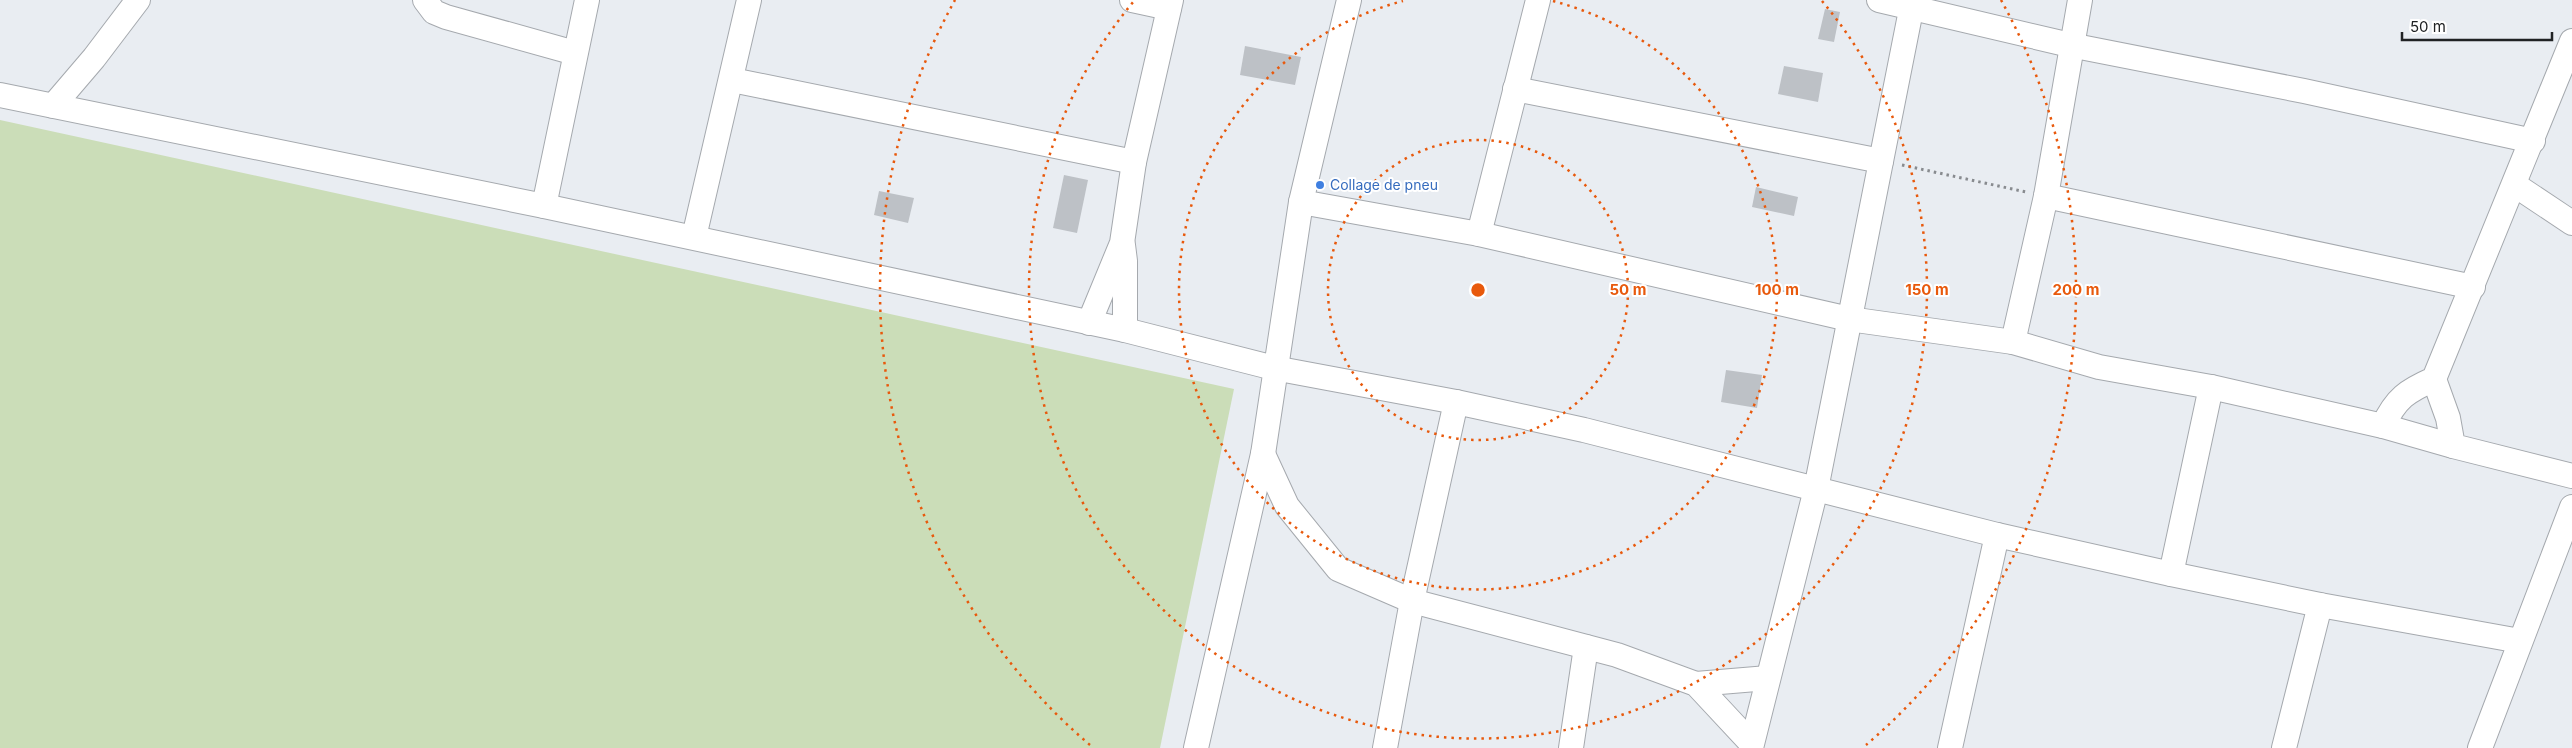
<svg xmlns="http://www.w3.org/2000/svg" width="2572" height="748" viewBox="0 0 2572 748" font-family="Inter,sans-serif">
  <rect width="100%" height="100%" fill="#e9edf2"/>
  <!-- green -->
  <polygon fill="#cbddb8" points="0,120 1234,389 1160,748 0,748"/>
  <!-- building -->
  <g fill="#bdc1c6">
    <polygon points="1825,9 1840,12 1834,42 1818,39"/>
    <polygon points="1245,46 1301,57 1295,85 1240,75"/>
    <polygon points="1784,66 1823,73 1818,102 1778,94"/>
    <polygon points="1064,175 1088,180 1077,233 1053,228"/>
    <polygon points="1756,187 1798,197 1794,216 1752,207"/>
    <polygon points="879,191 914,198 908,223 874,215"/>
    <polygon points="1726,370 1762,375 1757,408 1721,402"/>
  </g>
  <g fill="none" stroke-linecap="round" stroke-linejoin="round">
    <defs>
      <g id="street">
        <polyline points="425,0 434,12 446,17 575,53"/>
        <polyline points="1132,0 1169,8"/>
        <polyline points="1879,0 2070,45 2304,91 2533,141"/>
        <polyline points="732,80 1134,162"/>
        <polyline points="1515,89 1881,161"/>
        <polyline points="0,95 544,206 587,0"/>
        <polyline points="53,106 94,58 138,0"/>
        <polyline points="2515,185 2572,223"/>
        <polyline points="2046,196 2473,287"/>
        <path d="M1301 202 1479 234 1849 319 2013 342 2099 367 2211 387 2383 426C2396 398 2407 391 2434 379L2572 41"/>
        <polyline points="544,206 1125,330 1274,368 1456,402 1584,430 1997,535 2171,574 2320,605 2520,641"/>
        <polyline points="1479,234 1538,0"/>
        <polyline points="694,237 749,0"/>
        <polyline points="1123,245 1125,261 1125,330"/>
        <polyline points="1089,323 1122,243 1134,162 1171,0"/>
        <polyline points="2013,342 2046,196 2080,0"/>
        <polyline points="2434,379 2448,418 2453,446 2572,476"/>
        <polyline points="2383,426 2453,446"/>
        <polyline points="1263,454 1287,506 1338,569 1412,601 1617,655 1696,684 1751,743"/>
        <polyline points="2171,574 2211,387"/>
        <polyline points="1696,684 1768,678"/>
        <polyline points="1196,748 1263,454 1301,202 1349,0"/>
        <polyline points="1385,748 1412,601 1456,402"/>
        <polyline points="1571,748 1586,647"/>
        <polyline points="1751,748 1816,489 1913,0"/>
        <polyline points="1950,748 1997,535"/>
        <polyline points="2284,748 2320,605"/>
        <polyline points="2480,748 2572,507"/>
      </g>
    </defs>
    <!-- street casing -->
    <use href="#street" stroke="#a5a9ae" stroke-width="26"/>
    <!-- path -->
    <polyline stroke="#888b8f" stroke-width="3" stroke-dasharray="2.5 4" stroke-linecap="butt" points="1902,165 2026,192"/>
    <!-- street -->
    <use href="#street" stroke="#fff" stroke-width="24"/>
  </g>
  <!-- distance rings -->
  <g fill="none" stroke="#e8590c" stroke-width="2.5" stroke-dasharray="2.5 5">
    <circle cx="1478" cy="290" r="150"/>
    <path d="M1553 1A299 299 0 1 1 1403 1"/>
    <path d="M1822 1A449 449 0 1 1 1134 1"/>
    <path d="M1090 745A598 598 0 0 1 955 0M2001 0A598 598 0 0 1 1866 745"/>
  </g>
  <!-- markers -->
  <circle fill="#3f7fe0" stroke="#fff" stroke-width="2" cx="1320" cy="185" r="5"/>
  <g text-anchor="middle" stroke-width="4" stroke-linejoin="round" paint-order="stroke">
    <!-- shop labels -->
    <g font-size="14" fill="#366cbe" stroke="#fff" text-anchor="start">
      <text x="1330" y="190">Collage de pneu</text>
    </g>
  </g>
  <circle cx="1478" cy="290" r="8" fill="#e8590c" stroke="#fff" stroke-width="2.5"/>
  <g font-size="15" text-anchor="middle" font-weight="bold" fill="#e8590c" stroke="#fff" stroke-width="4" stroke-linejoin="round" paint-order="stroke">
    <text x="1628" y="295">50 m</text>
    <text x="1777" y="295">100 m</text>
    <text x="1927" y="295">150 m</text>
    <text x="2076" y="295">200 m</text>
  </g>
  <!-- scale -->
  <path d="M2402 32v8h150v-8" fill="none" stroke="#202224" stroke-width="2.5"/>
  <text x="2410" y="32" font-size="15" fill="#202224" stroke="#ffffff" stroke-width="4" paint-order="stroke">50 m</text>
</svg>
